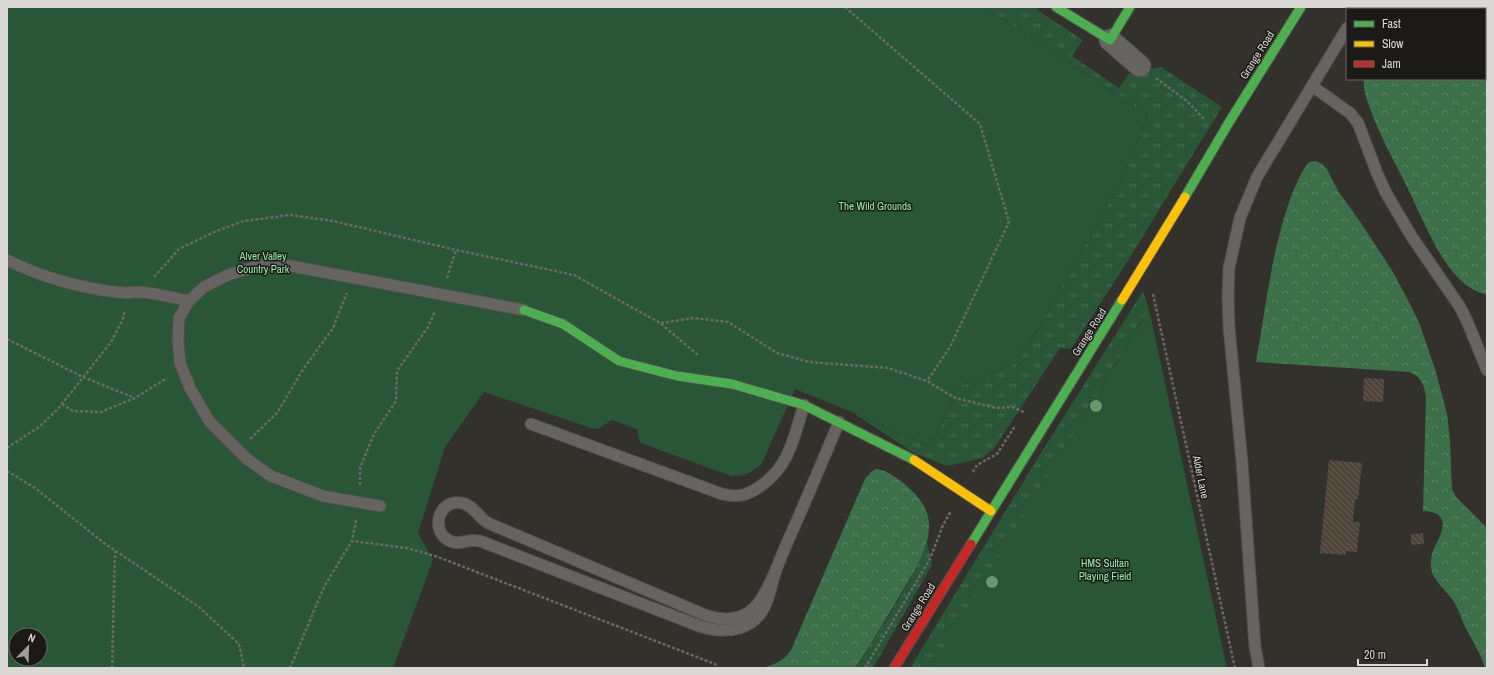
<svg xmlns="http://www.w3.org/2000/svg" width="1494" height="675" viewBox="0 0 1494 675" font-family="'Archivo Narrow',sans-serif">
  <defs>
    <pattern id="grass-tufts" width="24" height="20" patternUnits="userSpaceOnUse"><rect width="24" height="20" fill="#295636"/><path d="M3 7l-1-3M5 7V3M7 7l1-3M15 17l-1-3M17 17v-4M19 17l1-3" fill="none" stroke="#476e52"/></pattern>
    <pattern id="forest-crowns" width="20" height="18" patternUnits="userSpaceOnUse"><rect width="20" height="18" fill="#3c7049"/><path d="M2 6a3 3 0 1 1 6 0M12 15a3 3 0 1 1 6 0" fill="none" stroke="#588462"/></pattern>
    <pattern id="building-back-hatch" width="6" height="6" patternUnits="userSpaceOnUse"><rect width="6" height="6" fill="#4e443a"/><path d="M-1 5l2 2M0 0l6 6M5-1l2 2" fill="none" stroke="#675e56"/></pattern>
  </defs>
  <rect width="100%" height="100%" fill="#32312c"/>
  <!-- grass -->
  <g fill="url(#grass-tufts)">
    <polygon points="985,7 1038,7 1037,10 1083,40 1072,56 1119,88 1130,72 1161,67 1222,107 1124,267 1071,349 1060,348 995,447 983,458 947,466 914,453 852,412 930,447 960,386 1014,364 1040,326 1123,178 1148,115"/>
    <polygon points="1143,291 1149,309 950,638 931,668 910,668 1039,456"/>
    <path d="M927 542 932 565 873 668H855C881 627 910 587 927 542Z"/>
  </g>
  <!-- forest -->
  <g fill="url(#forest-crowns)">
    <path d="M1427 7H1487V294C1474 293 1460 281 1452 271 1435 250 1421 216 1409 191 1395 162 1378 133 1368 103 1365 95 1363 87 1364 79H1485V9H1426Z"/>
    <path d="M1316 161 1322 164 1327 169 1338 191 1361 223 1393 272 1412 308 1420 325 1436 372 1447 414 1450 439 1452 489 1456 497 1487 528V668H1485C1481 654 1473 642 1466 629 1461 619 1459 608 1452 599 1447 592 1434 580 1432 572 1430 565 1431 560 1432 554 1435 543 1451 524 1437 514 1433 512 1427 511 1423 511L1426 397C1424 385 1421 376 1409 372L1256 362C1266 306 1272 247 1292 194 1297 183 1301 171 1309 162Z"/>
    <path d="M876 469C888 470 902 481 910 489 922 500 930 512 929 529 928 548 916 568 906 585 890 613 873 640 855 668H763C775 664 784 661 791 650L865 479 871 472Z"/>
  </g>
  <!-- green -->
  <g fill="#295636" fill-rule="evenodd">
    <path d="M7 7H985L1148 115 1123 178 1040 326 1014 364 960 386 930 447 852 412 795 389 762 463C752 473 746 476 731 476L641 443 639 439 637 429 612 420 600 428 594 429 484 392 445 447 418 533 433 560 393 668H7ZM16 635H40V659H16Z"/>
    <polygon points="1149,309 1227,668 931,668"/>
  </g>
  <!-- building -->
  <g fill="url(#building-back-hatch)">
    <polygon points="1364,378 1384,379 1383,402 1363,401"/>
    <polygon points="1329,460 1362,463 1358,499 1355,499 1353,522 1360,522 1357,552 1346,551 1346,555 1320,553"/>
    <polygon points="1423,533 1424,544 1411,545 1411,534"/>
  </g>
  <g fill="none" stroke-linecap="round" stroke-linejoin="round">
    <defs>
      <g id="lane">
        <polyline points="1359,9 1360,7"/>
        <polyline points="1312,86 1350,113 1358,123 1377,173 1386,193 1412,237 1460,307 1467,321 1487,370"/>
        <path d="M7 260C43 278 84 289 125 293 130 293 135 292 140 292 156 293 173 298 189 301"/>
        <path d="M531 424 722 494C738 498 749 495 762 485 790 465 794 436 804 405"/>
        <polyline points="380,506 323,496 271,476 247,459 209,421 190,388 180,363 178,341 179,318 189,301 204,287 228,275 261,265 291,266 524,310"/>
        <path d="M777 567C773 578 771 590 767 601 756 631 727 635 699 626L480 541C468 538 460 546 450 541 429 531 439 498 462 503 473 505 478 517 488 523L705 615C722 621 741 621 754 608 768 594 779 561 787 543 805 503 822 462 839 422"/>
        <polyline points="1259,668 1255,647 1242,462 1229,327 1228,296 1229,268 1240,218 1257,177 1347,28"/>
      </g>
      <polyline id="street" points="1110,40 1140,66"/>
      <g id="fast">
        <polyline points="1056,7 1110,40 1130,7"/>
        <polyline points="1185,197 1228,124 1301,7"/>
        <polyline points="524,310 563,324 619,361 677,376 732,384 804,405 914,460"/>
        <polyline points="971,544 1122,300"/>
      </g>
      <g id="slow">
        <polyline points="1122,300 1185,197"/>
        <polyline points="914,460 991,511"/>
      </g>
      <polyline id="jam" points="894,668 971,544"/>
    </defs>
    <!-- lane casing -->
    <use href="#lane" stroke="#504e4b" stroke-width="13"/>
    <!-- street casing -->
    <use href="#street" stroke="#504e4b" stroke-width="23"/>
    <!-- fast casing -->
    <use href="#fast" stroke="#504e4b" stroke-width="11"/>
    <!-- slow casing -->
    <use href="#slow" stroke="#504e4b" stroke-width="11"/>
    <!-- jam casing -->
    <use href="#jam" stroke="#504e4b" stroke-width="11"/>
    <!-- path -->
    <g stroke="#6a6967" stroke-width="2.5" stroke-dasharray="3 2" stroke-linecap="butt">
      <polyline points="845,7 980,124 1009,222 950,347 927,381"/>
      <polyline points="1156,78 1188,102 1204,119"/>
      <polyline points="154,277 179,249 214,232 244,221 290,215 333,221 456,250 574,275 660,323 698,355"/>
      <polyline points="447,278 456,250"/>
      <polyline points="1153,294 1235,668"/>
      <polyline points="661,323 694,318 728,322 777,353 809,362 888,368 927,381 955,398 996,408 1012,407 1024,412"/>
      <polyline points="7,339 83,377 135,398"/>
      <polyline points="62,404 73,411 101,412 135,398 167,378"/>
      <polyline points="250,439 277,413 302,371 333,328 347,293"/>
      <polyline points="7,448 39,427 58,409 111,342 122,321 125,310"/>
      <polyline points="7,471 35,488 104,543 199,607 239,644 244,668"/>
      <polyline points="973,472 977,465 997,454 1015,426"/>
      <polyline points="360,485 360,468 374,434 396,401 397,371 428,327 435,311"/>
      <polyline points="356,520 352,541 407,548 438,557 715,664 718,668"/>
      <polyline points="112,668 115,551"/>
      <polyline points="290,668 324,587 352,541"/>
      <polyline points="865,668 930,559 943,525 951,511"/>
    </g>
    <!-- lane -->
    <use href="#lane" stroke="#656461" stroke-width="11"/>
    <!-- street -->
    <use href="#street" stroke="#656461" stroke-width="21"/>
    <!-- fast -->
    <use href="#fast" stroke="#4caf50" stroke-width="9"/>
    <!-- slow -->
    <use href="#slow" stroke="#ffc107" stroke-width="9"/>
    <!-- jam -->
    <use href="#jam" stroke="#c62828" stroke-width="9"/>
  </g>
  <!-- trees -->
  <g fill="#689770">
    <circle cx="1096" cy="406" r="6"/>
    <circle cx="992" cy="582" r="6"/>
  </g>
  <g text-anchor="middle" stroke-width="3" stroke-linejoin="round" paint-order="stroke">
    <!-- street labels -->
    <g font-size="11" fill="#dad8d4" stroke="#1b1a16">
      <text transform="translate(1257 55) rotate(-58)" y="4">Grange Road</text>
      <text transform="translate(1089 332) rotate(-58)" y="4">Grange Road</text>
      <text transform="translate(1201 477) rotate(78)" y="4">Alder Lane</text>
      <text transform="translate(918 607) rotate(-58)" y="4">Grange Road</text>
    </g>
    <!-- park labels -->
    <g font-size="11" fill="#94eaa8" stroke="#1b1a16">
      <text x="875" y="210">The Wild Grounds</text>
      <text x="263" y="260">Alver Valley<tspan x="263" dy="13">Country Park</tspan></text>
      <text x="1105" y="567">HMS Sultan<tspan x="1105" dy="13">Playing Field</tspan></text>
    </g>
  </g>
  <!-- border -->
  <rect width="1494" height="675" fill="none" stroke="#dad8d4" stroke-width="16"/>
  <!-- legend -->
  <rect x="1346" y="8" width="140" height="72" fill="#1b1a16" stroke="#676662"/>
  <rect x="1354" y="21" width="20" height="6" fill="#4caf50" stroke="#676662"/>
  <text x="1382" y="28" font-size="12" fill="#dad8d4">Fast</text>
  <rect x="1354" y="41" width="20" height="6" fill="#ffc107" stroke="#676662"/>
  <text x="1382" y="48" font-size="12" fill="#dad8d4">Slow</text>
  <rect x="1354" y="61" width="20" height="6" fill="#c62828" stroke="#676662"/>
  <text x="1382" y="68" font-size="12" fill="#dad8d4">Jam</text>
  <!-- north arrow -->
  <g transform="translate(28 647) rotate(23)"><circle r="19" fill="#1b1a16" stroke="#676662"/>
  <path d="M0-3L7 15L0 10L-7 15Z" fill="#9f9e99"/>
  <text y="-6" font-size="11" font-weight="bold" text-anchor="middle" fill="#dad8d4">N</text>
  </g>
  <!-- scale -->
  <path d="M1358 659v6h69v-6" fill="none" stroke="#dad8d4" stroke-width="2"/>
  <text x="1364" y="659" font-size="12" fill="#dad8d4" stroke="#1b1a16" stroke-width="3" paint-order="stroke">20 m</text>
</svg>
